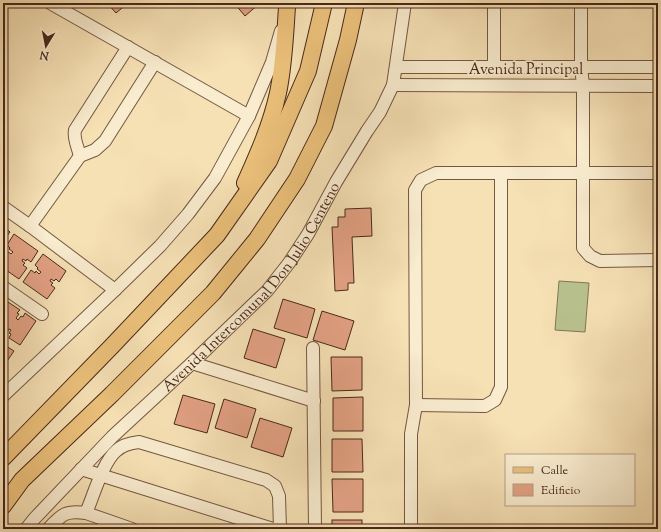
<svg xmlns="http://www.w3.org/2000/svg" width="661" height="532" viewBox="0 0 661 532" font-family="'Sorts Mill Goudy',serif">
  <rect width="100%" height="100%" fill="#f6e1b5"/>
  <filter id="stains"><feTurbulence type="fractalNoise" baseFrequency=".005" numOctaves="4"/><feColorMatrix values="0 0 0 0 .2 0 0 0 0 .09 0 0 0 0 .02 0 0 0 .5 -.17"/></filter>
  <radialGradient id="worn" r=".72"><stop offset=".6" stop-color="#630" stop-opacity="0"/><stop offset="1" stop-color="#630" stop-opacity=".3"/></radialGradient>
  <!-- green -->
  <polygon fill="#b9c390" stroke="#827656" points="559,281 589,283 585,332 555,330"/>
  <!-- building -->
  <g fill="#e2a183" stroke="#4a281b">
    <polygon points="107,3 128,3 116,13"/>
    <polygon points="234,3 260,3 245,16"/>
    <polygon points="371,208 372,236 352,237 354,283 348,283 348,290 335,291 332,227 338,227 338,217 345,217 345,209"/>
    <polygon points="3,226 10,232 3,241"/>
    <polygon points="14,234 38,251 31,262 27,259 26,261 23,259 22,261 25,263 23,265 27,268 19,279 3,268 3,250 6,253 7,251 11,254 13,252 9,249 10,248 7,245"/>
    <polygon points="43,254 66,271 59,282 56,279 54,281 51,279 50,281 53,283 51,285 55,288 47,299 23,282 31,270 35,273 36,271 39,274 41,272 37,269 38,268 35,265"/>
    <polygon points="283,299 315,309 307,338 274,328"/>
    <polygon points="8,302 20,310 17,313 19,314 16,318 18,320 21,316 23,317 25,313 36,321 20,345 9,338 11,334 9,333 11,330 9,329 7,332 6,330 3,334 3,309"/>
    <polygon points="322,311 354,321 345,350 313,340"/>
    <polygon points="253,329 285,339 276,368 244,358"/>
    <polygon points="3,344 14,351 3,367"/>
    <polygon points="331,357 362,357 362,390 332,391"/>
    <polygon points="183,395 215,404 207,433 174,424"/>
    <polygon points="363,397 363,431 333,431 333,398"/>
    <polygon points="224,399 256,409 247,438 215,428"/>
    <polygon points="260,418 292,428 283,457 251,447"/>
    <polygon points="332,439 362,439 363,472 332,472"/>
    <polygon points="332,479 363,479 363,512 333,512"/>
    <rect x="332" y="520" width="30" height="9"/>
  </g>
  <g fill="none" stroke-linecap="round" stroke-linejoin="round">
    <defs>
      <g id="minor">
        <polyline points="50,3 249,116"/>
        <polyline points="494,3 494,67"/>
        <polyline points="581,3 581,67 583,85 583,248 590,256 600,261 658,260"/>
        <polyline points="396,67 658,67"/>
        <polyline points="393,85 658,86"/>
        <path d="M80 156C78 148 73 138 75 130L128 47"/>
        <polyline points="3,207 30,226 115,290"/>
        <polyline points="30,226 80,156 95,150 105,141 155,62"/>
        <polyline points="3,287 42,314"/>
        <polyline points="313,348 315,529"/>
        <polyline points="192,363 314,401"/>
        <polyline points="3,396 115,290 160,246 188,214 215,178 249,116 272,62 281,31"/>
        <polyline points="416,405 485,406 495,400 501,387 501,173"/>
        <polyline points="81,469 273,529"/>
        <polyline points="86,513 132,529"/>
        <path id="s1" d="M26 529 34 519 112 437 192 363 267 291 289 263 308 234 336 182 367 131 380 112 393 85 405 3"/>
        <path d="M48 529C62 514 66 510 86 513 93 497 103 462 116 451 122 445 130 443 139 442L266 480 275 486 279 496 280 529"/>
        <polyline points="411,529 411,434 416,405 415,190 421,180 436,173 658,173"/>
      </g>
      <g id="major">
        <path d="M245 183C258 154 271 125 278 93 284 65 285 36 287 7"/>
        <polyline points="3,458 112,346 217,235 269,161 308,71 324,3"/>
        <polyline points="3,506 22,480 112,394 213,293 257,239 297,179 324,126 348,40 356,3"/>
      </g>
    </defs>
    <!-- minor casing -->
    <use href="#minor" stroke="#755642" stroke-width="14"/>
    <!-- major casing -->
    <use href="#major" stroke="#4a281b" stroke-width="18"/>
    <!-- minor -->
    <use href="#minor" stroke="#f9eccf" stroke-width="12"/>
    <!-- major -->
    <use href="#major" stroke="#ebc07a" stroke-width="16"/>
  </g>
  <g text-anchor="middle" stroke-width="3.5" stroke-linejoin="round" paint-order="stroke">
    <!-- street labels -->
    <g font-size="15" fill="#4a281b" stroke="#f9eccf">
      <text x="526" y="74">Avenida Principal</text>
      <text dy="5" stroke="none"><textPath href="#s1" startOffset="332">Avenida Intercomunal Don Julio Centeno</textPath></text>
    </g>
  </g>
  <!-- margin -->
  <rect width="661" height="532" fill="none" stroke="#f6e1b5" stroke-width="16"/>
  <rect x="4" y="4" width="653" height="524" fill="none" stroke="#4a281b" stroke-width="2"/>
  <rect x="8" y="8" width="645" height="516" fill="none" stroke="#4a281b"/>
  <!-- legend -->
  <rect x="505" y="454" width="130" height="52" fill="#f9eccf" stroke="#b39e87"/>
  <rect x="513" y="467" width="20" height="6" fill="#ebc07a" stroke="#b39e87"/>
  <text x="541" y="474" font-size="12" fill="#4a281b">Calle</text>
  <rect x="513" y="484" width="20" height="12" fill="#e2a183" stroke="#b39e87"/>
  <text x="541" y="494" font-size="12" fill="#4a281b">Edificio</text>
  <!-- north arrow -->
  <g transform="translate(46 46) rotate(190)" stroke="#f9eccf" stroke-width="3" paint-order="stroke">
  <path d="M0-3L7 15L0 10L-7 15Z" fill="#4a281b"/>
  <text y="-6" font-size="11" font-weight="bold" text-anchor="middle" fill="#4a281b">N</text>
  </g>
  <rect width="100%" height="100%" filter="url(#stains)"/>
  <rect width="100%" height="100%" fill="url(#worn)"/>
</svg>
